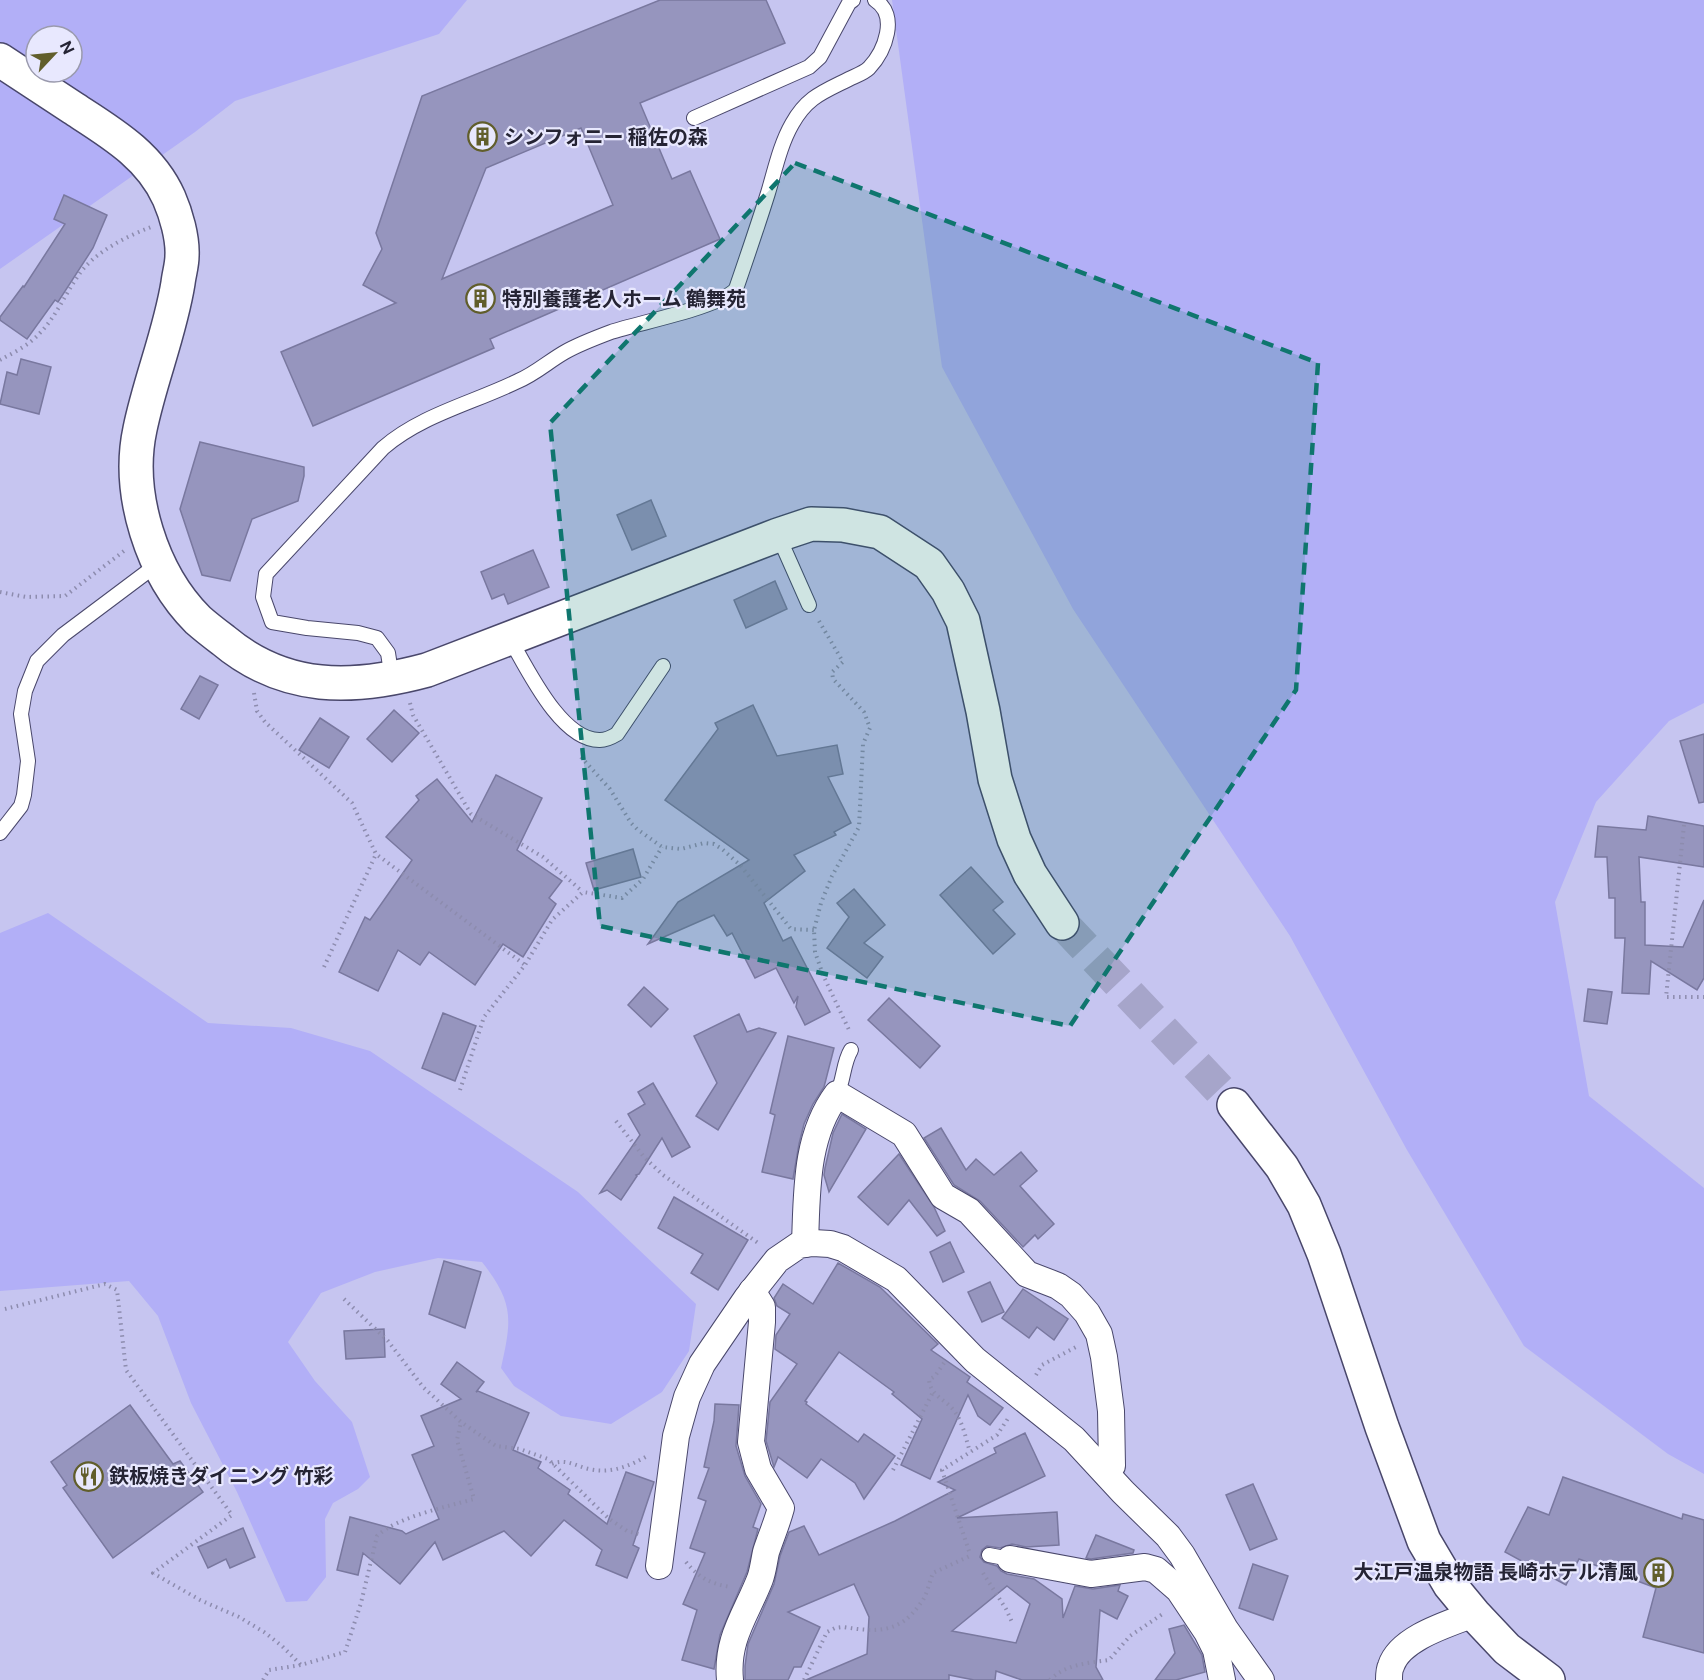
<svg xmlns="http://www.w3.org/2000/svg" width="1704" height="1680" viewBox="0 0 1704 1680" font-family="'Public Sans','Noto Sans JP',sans-serif">
  <rect width="100%" height="100%" fill="#c6c5f0"/>
  <!-- green -->
  <g fill="#b2aff7" fill-rule="evenodd">
    <path d="M0 0H467L439 34 235 101 195 132 0 269ZM36 36H72V72H36Z"/>
    <polygon points="892,0 1704,0 1704,703 1669,721 1596,802 1555,902 1589,1096 1704,1188 1704,1474 1668,1454 1524,1346 1407,1150 1290,936 1073,609 942,367"/>
    <path d="M48 913 208 1023 291 1028 370 1051 578 1192 696 1304 689 1351 662 1392 611 1424 561 1416 514 1386 501 1368C512 1319 514 1303 482 1262L438 1258 375 1272 321 1293 288 1342 315 1381 352 1422 370 1477 358 1489 333 1503 325 1519 326 1577 307 1601 286 1602 237 1492 191 1403 158 1316 129 1281 0 1291V933Z"/>
  </g>
  <!-- building -->
  <g fill="#9695be" stroke="#79789f" stroke-width="1.5" fill-rule="evenodd">
    <path d="M660 0H766L785 43 640 103 672 179 690 171 720 239 490 339 494 348 313 426 281 352 396 303 363 285 382 249 376 233 422 96ZM581 128 613 205 442 279 486 168Z"/>
    <polygon points="64,195 107,215 93,248 58,302 55,300 27,339 0,320 0,317 23,286 24,287 65,224 54,219"/>
    <polygon points="21,359 51,367 39,414 0,404 7,372 17,375"/>
    <polygon points="200,442 304,467 304,476 298,501 252,519 230,581 202,575 180,509"/>
    <polygon points="651,500 666,536 632,550 617,515"/>
    <polygon points="533,550 549,587 508,604 504,594 492,599 481,572"/>
    <polygon points="775,581 787,609 746,628 734,600"/>
    <polygon points="200,676 218,685 199,719 181,709"/>
    <polygon points="753,705 777,756 837,745 843,774 828,777 851,823 834,832 836,835 794,855 805,871 764,903 783,941 791,937 830,1012 805,1025 796,1007 798,996 794,1003 776,968 755,978 732,933 727,936 714,915 648,944 678,902 749,860 665,800 718,729 715,723"/>
    <polygon points="394,710 419,733 392,762 367,739"/>
    <polygon points="320,718 349,737 329,768 299,750"/>
    <polygon points="1704,734 1704,802 1699,803 1680,741"/>
    <polygon points="496,775 542,798 517,850 562,881 549,898 556,904 523,957 503,944 475,985 429,952 420,965 398,950 378,991 339,972 365,917 370,920 412,860 386,837 419,800 416,796 437,779 472,822"/>
    <polygon points="1648,816 1704,826 1704,867 1639,857 1641,902 1645,902 1645,945 1683,947 1704,900 1704,978 1697,990 1651,961 1649,994 1622,993 1625,938 1615,938 1615,898 1609,898 1607,857 1595,857 1598,826 1646,830"/>
    <polygon points="633,849 641,877 594,890 586,863"/>
    <polygon points="971,867 1003,902 993,910 1015,934 993,954 940,895"/>
    <polygon points="854,889 885,925 864,943 883,957 867,978 827,948 849,917 837,903"/>
    <polygon points="644,987 668,1009 651,1027 628,1005"/>
    <polygon points="1588,989 1612,992 1607,1024 1584,1021"/>
    <polygon points="889,998 940,1046 920,1068 868,1020"/>
    <polygon points="443,1013 476,1026 455,1081 422,1068"/>
    <polygon points="739,1014 747,1032 759,1028 776,1033 718,1130 696,1116 717,1083 694,1036"/>
    <polygon points="788,1036 834,1048 824,1087 813,1104 804,1124 799,1144 793,1179 762,1172 775,1115 770,1113"/>
    <polygon points="653,1083 690,1147 672,1157 662,1138 639,1174 636,1175 637,1176 621,1200 607,1190 600,1193 640,1135 628,1114 645,1104 638,1092"/>
    <polygon points="842,1114 866,1129 829,1192 824,1175 825,1168 833,1133"/>
    <polygon points="941,1128 966,1170 976,1159 994,1175 1021,1152 1037,1171 1020,1186 1054,1224 1038,1239 1035,1235 1023,1247 980,1201 954,1185 924,1138"/>
    <polygon points="899,1154 934,1207 945,1231 937,1236 909,1200 888,1225 858,1197"/>
    <polygon points="674,1197 748,1240 718,1290 691,1273 703,1254 658,1228"/>
    <polygon points="950,1242 964,1272 943,1282 930,1252"/>
    <polygon points="444,1261 481,1272 465,1328 429,1314"/>
    <polygon points="838,1263 880,1287 938,1344 931,1350 970,1377 967,1382 1003,1408 990,1425 978,1416 968,1395 930,1479 901,1465 922,1419 892,1394 894,1392 839,1352 805,1401 807,1402 806,1404 858,1442 864,1434 895,1456 864,1499 855,1483 821,1459 807,1478 778,1457 774,1467 766,1441 770,1402 797,1364 775,1349 776,1335 790,1314 777,1306 774,1298 783,1284 813,1304"/>
    <polygon points="990,1282 1004,1312 982,1322 968,1292"/>
    <polygon points="1023,1289 1068,1319 1054,1340 1037,1327 1029,1338 1002,1318"/>
    <polygon points="384,1329 385,1357 346,1359 344,1331"/>
    <polygon points="457,1362 484,1382 476,1392 478,1391 529,1413 513,1450 541,1462 538,1468 570,1490 568,1494 607,1524 626,1472 654,1482 633,1545 639,1548 627,1578 596,1565 602,1550 564,1520 531,1556 504,1531 443,1560 435,1542 400,1584 363,1553 358,1575 337,1570 350,1517 402,1531 406,1534 439,1519 412,1455 434,1446 421,1416 461,1399 441,1384"/>
    <polygon points="715,1404 739,1405 736,1446 745,1476 761,1504 753,1527 758,1529 747,1572 720,1635 714,1669 682,1660 697,1610 683,1604 705,1553 690,1548 706,1501 698,1498 709,1468 704,1467 714,1421"/>
    <polygon points="130,1405 173,1464 180,1461 203,1492 113,1558 63,1488 67,1485 51,1462"/>
    <path d="M1025 1433 1045 1476 957 1518 1057 1512 1059 1545 1026 1547 1012 1544 1000 1548 987 1546 982 1550 980 1557 984 1562 997 1566 1001 1571 1007 1574 1034 1579 1062 1599 1063 1618 1075 1586 1093 1589 1120 1585 1118 1591 1128 1596 1117 1619 1100 1610 1096 1667 1103 1680H1022L996 1671 995 1680H974L949 1675V1680H806L867 1654 869 1617 854 1584 788 1612 820 1627 801 1667H794L788 1680H745V1666L748 1644 774 1584 780 1556 789 1532 804 1526 819 1555 895 1521 955 1490 938 1482 996 1453 994 1448ZM1007 1586 1030 1604 1016 1643 952 1631Z"/>
    <polygon points="1563,1477 1682,1519 1683,1514 1704,1520 1704,1653 1643,1637 1656,1588 1579,1559 1566,1585 1505,1552 1528,1507 1549,1515"/>
    <polygon points="1253,1484 1277,1539 1250,1550 1226,1495"/>
    <polygon points="243,1528 255,1557 230,1568 226,1559 208,1568 198,1547"/>
    <polygon points="1096,1535 1134,1550 1133,1553 1091,1559 1086,1558"/>
    <polygon points="1253,1564 1288,1576 1273,1620 1239,1608"/>
    <polygon points="1184,1625 1202,1655 1205,1672 1176,1680 1155,1680 1175,1653 1169,1629"/>
  </g>
  <g fill="none" stroke-linecap="round" stroke-linejoin="round">
    <!-- secondary-tunnel -->
    <polyline stroke="#a6a5ca" stroke-width="33" stroke-dasharray="33 16" stroke-linecap="butt" points="1062,923 1234,1105"/>
    <defs>
      <g id="lane">
        <polyline points="694,118 809,67 820,57 849,3 853,0"/>
        <polyline points="778,535 809,605"/>
        <path d="M510 639C527 668 561 741 600 740 606 740 612 737 617 734L663 666"/>
        <path d="M392 679 388 653 377 638 358 633 307 628 272 622 263 597 266 574 383 448C421 415 473 403 518 381 535 374 549 361 565 352 579 344 595 338 611 332 637 323 721 307 736 289 747 257 758 225 768 193 775 170 780 145 792 124 807 97 823 92 849 79 855 76 864 73 869 68 885 51 899 15 875 0"/>
        <polyline points="0,833 21,806 24,795 28,761 21,714 25,691 37,661 63,635 159,563"/>
        <path d="M837 1094C844 1080 843 1063 851 1050"/>
        <polyline points="989,1555 1010,1559"/>
      </g>
      <g id="street">
        <path d="M805 1244C807 1192 805 1137 837 1094L904 1134 943 1196 969 1211 1027 1274 1058 1286 1071 1295 1087 1313 1099 1334 1104 1357 1111 1411 1112 1466 1106 1473"/>
        <polyline points="1010,1559 1091,1574 1145,1567 1156,1570 1179,1590 1207,1632 1216,1650 1222,1680"/>
        <polyline points="659,1566 676,1436 687,1397 702,1364 747,1298 777,1260 799,1245 813,1243 830,1244 843,1248 896,1279 975,1360 1074,1439 1123,1492 1168,1536 1182,1555 1225,1629 1261,1680"/>
        <path d="M730 1680C726 1639 746 1615 760 1579 763 1571 764 1561 766 1552 771 1537 777 1523 781 1508L758 1469 751 1442 762 1322V1307L752 1291"/>
        <path d="M1389 1680C1389 1676 1389 1670 1391 1666 1400 1638 1448 1624 1474 1614"/>
      </g>
      <g id="secondary">
        <path d="M0 60C24 76 49 92 73 108 110 132 150 155 169 198 176 214 183 238 182 256 182 265 179 274 178 283 170 333 150 380 140 429 126 494 152 574 198 620 206 627 215 634 223 640 285 692 353 690 427 670L778 535 811 524 843 525 880 532 929 564 948 591 963 621 983 711 995 779 1014 839 1030 874 1062 923"/>
        <polyline points="1234,1105 1282,1167 1304,1205 1324,1254 1382,1427 1424,1541 1450,1585 1474,1614 1507,1649 1548,1680"/>
      </g>
    </defs>
    <!-- lane casing -->
    <use href="#lane" stroke="#49476b" stroke-width="16"/>
    <!-- street casing -->
    <use href="#street" stroke="#49476b" stroke-width="28"/>
    <!-- secondary casing -->
    <use href="#secondary" stroke="#49476b" stroke-width="36"/>
    <!-- path -->
    <g stroke="#8d8cae" stroke-width="4" stroke-dasharray="1.5 4.5" stroke-linecap="butt">
      <path d="M0 360C13 353 29 345 39 334 56 317 64 296 78 276 93 253 125 237 151 227"/>
      <polyline points="0,592 26,597 65,596 124,551"/>
      <polyline points="819,621 843,662 832,672 833,679 864,712 870,728 863,744 859,827 832,876 821,903 814,930 815,952 823,975 850,1032"/>
      <polyline points="254,693 257,711 265,722 352,803 376,854 525,965"/>
      <polyline points="410,703 413,715 471,814 543,857 583,892"/>
      <polyline points="581,757 610,789 631,823 637,829 662,847 681,849 704,843 714,844 722,849 740,865 791,929 814,930"/>
      <polyline points="1684,825 1666,997 1704,997"/>
      <polyline points="324,967 376,854"/>
      <polyline points="460,1090 484,1017 525,965 552,920 583,892 622,898 643,879 662,847"/>
      <polyline points="616,1121 644,1157 663,1175 758,1243"/>
      <polyline points="344,1299 388,1341 423,1387 461,1422 496,1446 520,1449 548,1459 608,1518 627,1531 639,1534"/>
      <polyline points="5,1309 105,1284 117,1290 126,1370 232,1515 153,1573 200,1600 239,1617 264,1632 282,1646 301,1665"/>
      <path d="M944 1363 935 1376 929 1380C931 1397 946 1399 955 1412 963 1423 966 1439 970 1452"/>
      <polyline points="1036,1375 1042,1365 1078,1346"/>
      <path d="M552 1464C566 1458 575 1466 589 1469 611 1474 630 1466 649 1455"/>
      <polyline points="893,1470 933,1392"/>
      <polyline points="969,1551 942,1470 997,1435 1009,1417"/>
      <path d="M686 1562C699 1578 711 1584 731 1587"/>
      <polyline points="983,1573 1006,1609 1012,1622"/>
      <path d="M263 1680 269 1670 301 1665 345 1652 361 1603 377 1536C397 1517 446 1507 474 1499L457 1440 461 1422"/>
      <path d="M804 1680 827 1632 835 1628 843 1627C876 1632 899 1634 920 1604 927 1596 929 1583 933 1573L972 1555"/>
      <path d="M1050 1680C1065 1664 1089 1663 1109 1660L1130 1636 1164 1613"/>
    </g>
    <!-- lane -->
    <use href="#lane" stroke="#fff" stroke-width="14"/>
    <!-- street -->
    <use href="#street" stroke="#fff" stroke-width="26"/>
    <!-- secondary -->
    <use href="#secondary" stroke="#fff" stroke-width="33"/>
  </g>
  <!-- marked area -->
  <path fill="#0f766e" fill-opacity="0.2" stroke="#0f766e" stroke-width="4.5" stroke-dasharray="12 8" stroke-linejoin="round" d="M795 163 1318 363 1296 690 1070 1026 600 926 550 423Z"/>
  <!-- icons -->
  <defs>
    <symbol id="building-ring" viewBox="-11 -11 22 22"><circle r="9.5" fill="#e8e8fe" stroke="#615e2b" stroke-width="1.5"/><path d="M-4-6H4V6H1V3H-1V6H-4ZM-2.5-4.3h1.7v1.8h-1.7ZM.8-4.3h1.7v1.8H.8ZM-2.5-1h1.7V.8h-1.7ZM.8-1h1.7V.8H.8Z" fill="#615e2b"/></symbol>
    <symbol id="restaurant-ring" viewBox="-11 -11 22 22"><circle r="9.5" fill="#e8e8fe" stroke="#615e2b" stroke-width="1.5"/><path d="M-5-6h1v4h1v-4h1v4h1v-4h1v5L-1.5 .5V6h-2V.5L-5-1ZM5-6V6H3V1.5H1.5Q1.5-4 5-6Z" fill="#615e2b"/></symbol>
  </defs>
  <g fill-rule="evenodd">
    <use href="#building-ring" x="466" y="120" width="33" height="33"/>
    <use href="#building-ring" x="464" y="282" width="33" height="33"/>
    <use href="#restaurant-ring" x="72" y="1460" width="33" height="33"/>
    <use href="#building-ring" x="1642" y="1556" width="33" height="33"/>
  </g>
  <g text-anchor="middle" stroke-width="4.5" stroke-linejoin="round" paint-order="stroke">
    <!-- poi labels -->
    <g font-size="20" font-weight="bold" fill="#252434" stroke="#e8e8fe" text-anchor="start">
      <text x="504" y="144">シンフォニー 稲佐の森</text>
      <text x="502" y="306">特別養護老人ホーム 鶴舞苑</text>
      <text x="109" y="1483">鉄板焼きダイニング 竹彩</text>
      <text x="1638" y="1579" text-anchor="end">大江戸温泉物語 長崎ホテル清風</text>
    </g>
  </g>
  <!-- north arrow -->
  <g transform="translate(54 54) rotate(64)"><circle r="28" fill="#e8e8fe" stroke="#9a9aad" stroke-width="1.5"/>
  <path d="M0-4.5L10 22L0 15L-10 22Z" fill="#615e2b"/>
  <text y="-9" font-size="16" font-weight="bold" text-anchor="middle" fill="#252434">N</text>
  </g>
</svg>
